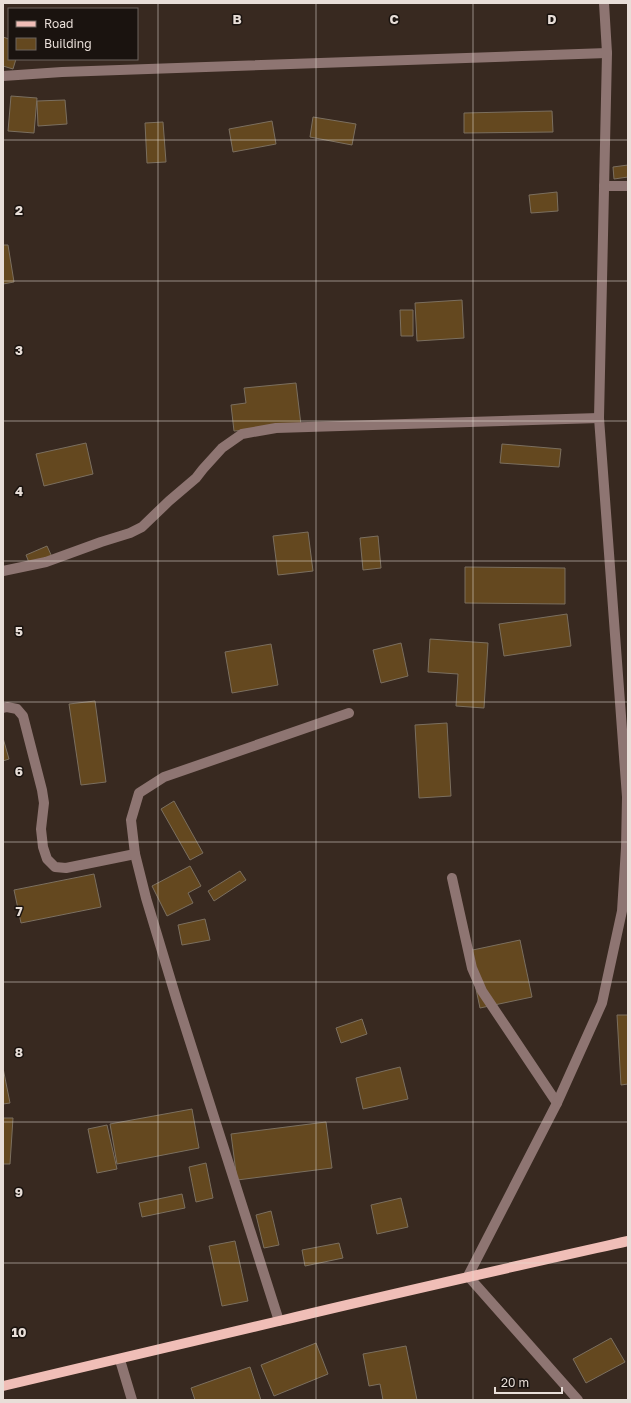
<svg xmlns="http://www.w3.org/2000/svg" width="631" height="1403" viewBox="0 0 631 1403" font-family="'Golos Text',sans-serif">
  <rect width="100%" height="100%" fill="#382920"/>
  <!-- building -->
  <g fill="#64481f" stroke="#7b6f5f">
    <polygon points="3,37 9,39 9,59 16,59 13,69 3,66"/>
    <polygon points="11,96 37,98 34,133 8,131"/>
    <polygon points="65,100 67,124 38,126 37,101"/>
    <polygon points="552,111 553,132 464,133 464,113"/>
    <polygon points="313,117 356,124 352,145 310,137"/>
    <polygon points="272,121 276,144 233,152 229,129"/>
    <polygon points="163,122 166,162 147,163 145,123"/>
    <polygon points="628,165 628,177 614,179 613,167"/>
    <polygon points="557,192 558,211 531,213 529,195"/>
    <polygon points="3,245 8,245 14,282 3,284"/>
    <polygon points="462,300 464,338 417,341 415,303"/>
    <polygon points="400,310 413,310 413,336 401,336"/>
    <polygon points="296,383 301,425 234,431 231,405 246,403 244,388"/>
    <polygon points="86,443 93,474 44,486 36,454"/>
    <polygon points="502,444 561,449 559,467 500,463"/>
    <polygon points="308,532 313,571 278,575 273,536"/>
    <polygon points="378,536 381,568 363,570 360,538"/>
    <polygon points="47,546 52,557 30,565 26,555"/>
    <polygon points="465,567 565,568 565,604 465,603"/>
    <polygon points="567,614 571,646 504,656 499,624"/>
    <polygon points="430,639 488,643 484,708 456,706 458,674 428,672"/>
    <polygon points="401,643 408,676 381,683 373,650"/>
    <polygon points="271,644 278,685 232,693 225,652"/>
    <polygon points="95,701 106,782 81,785 69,704"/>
    <polygon points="447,723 451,796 419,798 415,725"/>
    <polygon points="3,738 9,759 3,761"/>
    <polygon points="174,801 203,853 190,860 161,809"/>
    <polygon points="190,866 201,886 188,893 193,903 167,916 152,886"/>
    <polygon points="240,871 246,880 214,901 208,891"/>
    <polygon points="94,874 101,907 21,923 14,890"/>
    <polygon points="205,919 210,940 182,945 178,925"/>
    <polygon points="520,940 532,997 480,1008 468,951"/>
    <polygon points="617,1015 628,1015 628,1084 621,1085"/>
    <polygon points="362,1019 367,1034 341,1043 336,1028"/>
    <polygon points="400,1067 408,1099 363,1109 356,1078"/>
    <polygon points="3,1068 10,1103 3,1104"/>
    <polygon points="192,1109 199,1148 117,1164 110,1124"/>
    <polygon points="3,1118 13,1118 10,1164 3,1164"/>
    <polygon points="326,1122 332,1168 237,1180 231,1134"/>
    <polygon points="107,1125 117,1169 97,1173 88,1129"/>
    <polygon points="206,1163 213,1198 196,1202 189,1167"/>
    <polygon points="182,1194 185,1208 142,1217 139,1203"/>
    <polygon points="401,1198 408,1227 377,1234 371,1205"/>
    <polygon points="271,1211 279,1245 264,1248 256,1215"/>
    <polygon points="235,1241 248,1301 222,1306 209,1246"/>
    <polygon points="339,1243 343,1258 305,1266 302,1250"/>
    <polygon points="611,1338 625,1362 586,1383 573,1359"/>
    <polygon points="316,1343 328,1374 274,1396 261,1365"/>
    <polygon points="406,1346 417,1400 383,1400 380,1384 369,1386 363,1354"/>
    <polygon points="250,1367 261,1400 195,1400 191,1388"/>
  </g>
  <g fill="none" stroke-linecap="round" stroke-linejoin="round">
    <!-- minor -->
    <g stroke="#8e7572" stroke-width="10">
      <polyline points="3,76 62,72 607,53"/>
      <polyline points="604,186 628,186"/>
      <polyline points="3,571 46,562 101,542 130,533 142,527 169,501 196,478 203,469 222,448 242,434 276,428 599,418"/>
      <polyline points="3,708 7,707 17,709 23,716 42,790 44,803 41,829 43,847 47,859 55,867 66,868 135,854"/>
      <polyline points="452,878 472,968 482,991 557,1103"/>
      <polyline points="279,1321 177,1001 146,898 135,854 131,820 139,793 164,777 349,713"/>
      <polyline points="120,1360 132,1400"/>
      <polyline points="578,1400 468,1276 557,1103 602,1003 622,911 626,848 627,797 599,418 607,53 604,3"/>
    </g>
    <!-- major -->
    <path stroke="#f0beb7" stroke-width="10" d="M3 1386C95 1365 187 1343 279 1321 395 1293 512 1267 628 1241"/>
  </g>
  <!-- grid -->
  <path fill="none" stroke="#e8ded8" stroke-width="1" stroke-opacity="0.55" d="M158 3V1400M316 3V1400M473 3V1400M3 140H628M3 281H628M3 421H628M3 561H628M3 702H628M3 842H628M3 982H628M3 1122H628M3 1263H628"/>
  <g font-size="13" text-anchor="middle" font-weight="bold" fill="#e8ded8" stroke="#1a130f" stroke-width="3" stroke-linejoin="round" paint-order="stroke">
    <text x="237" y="24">B</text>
    <text x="394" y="24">C</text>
    <text x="552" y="24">D</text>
    <text x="19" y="215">2</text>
    <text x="19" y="355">3</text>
    <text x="19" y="496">4</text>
    <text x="19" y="636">5</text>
    <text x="19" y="776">6</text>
    <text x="19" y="916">7</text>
    <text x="19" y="1057">8</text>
    <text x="19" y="1197">9</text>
    <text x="19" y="1337">10</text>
  </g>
  <!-- border -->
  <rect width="631" height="1403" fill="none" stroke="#e8ded8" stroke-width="8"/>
  <!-- legend -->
  <rect x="8" y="8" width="130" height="52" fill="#1a130f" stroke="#6c645f"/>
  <rect x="16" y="21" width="20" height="6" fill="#f0beb7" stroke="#6c645f"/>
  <text x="44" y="28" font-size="12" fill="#e8ded8">Road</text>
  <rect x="16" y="38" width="20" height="12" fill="#64481f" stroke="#6c645f"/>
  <text x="44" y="48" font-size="12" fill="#e8ded8">Building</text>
  <!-- scale -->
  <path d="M495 1387v6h67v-6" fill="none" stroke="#e8ded8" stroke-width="2"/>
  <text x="501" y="1387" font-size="12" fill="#e8ded8" stroke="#1a130f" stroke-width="3" paint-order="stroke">20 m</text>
</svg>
